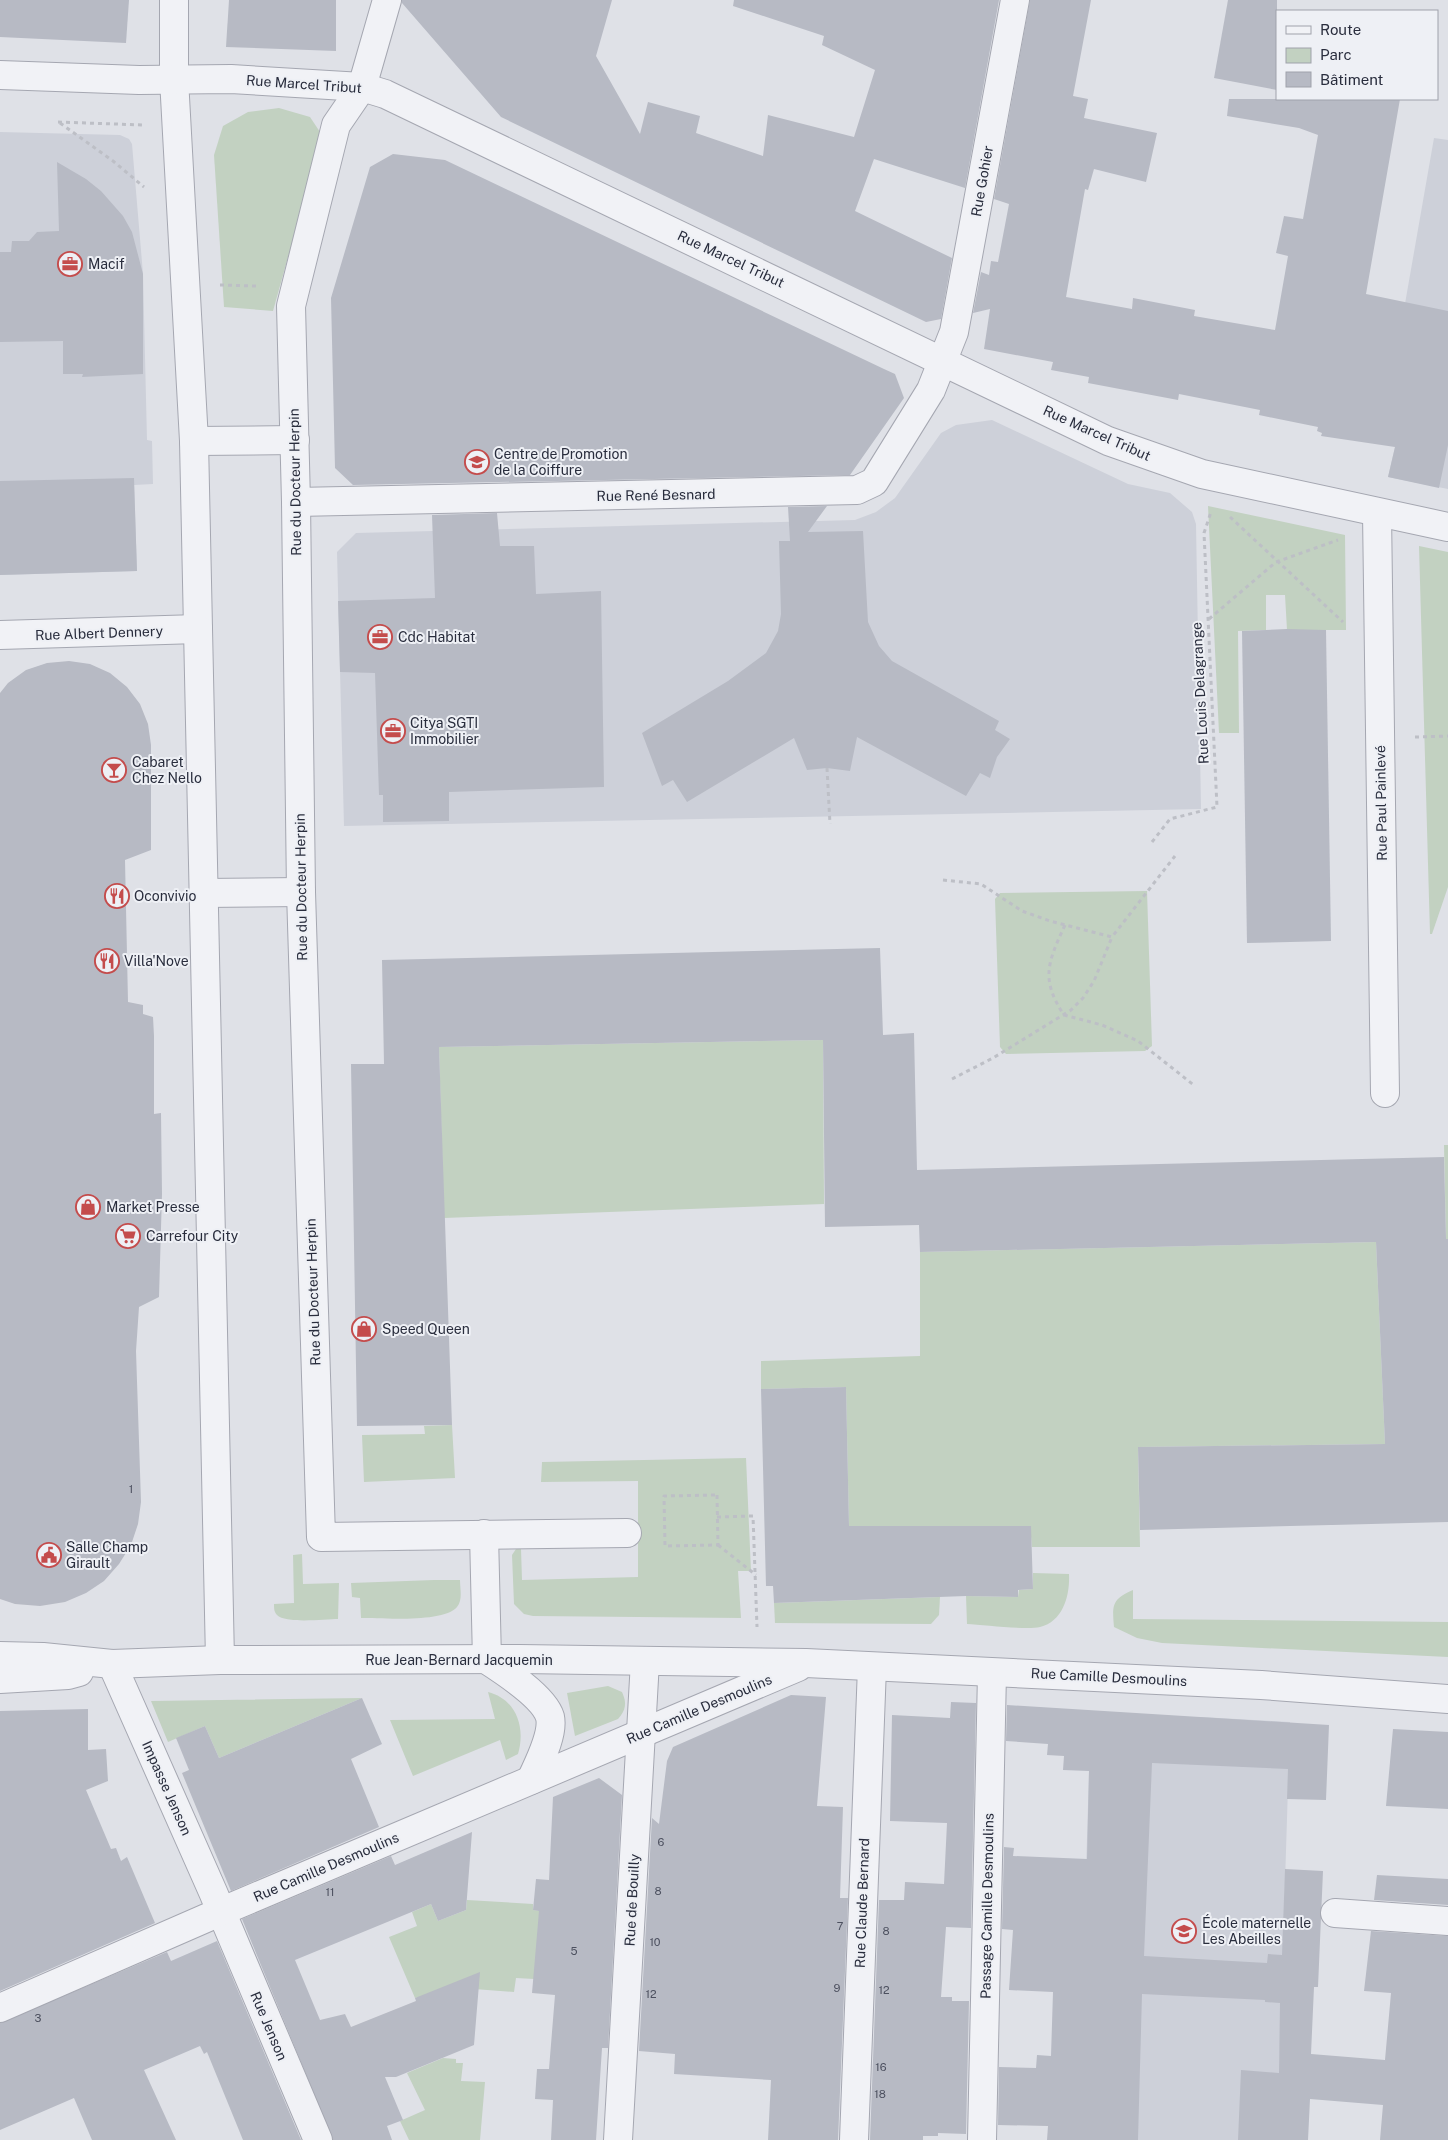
<svg xmlns="http://www.w3.org/2000/svg" width="1448" height="2140" viewBox="0 0 1448 2140" font-family="'Public Sans',sans-serif">
  <rect width="100%" height="100%" fill="#dfe1e7"/>
  <!-- built -->
  <g fill="#cdd0d9">
    <polygon points="0,132 120,135 129,139 132,144 143,274 147,440 152,441 153,484 134,485 137,571 0,575"/>
    <polygon points="1434,138 1448,140 1448,489 1388,477 1396,443 1399,338"/>
    <polygon points="992,420 1128,484 1170,493 1192,512 1196,524 1201,809 344,826 337,552 356,533 855,520 876,512 895,498 941,433 956,425"/>
    <polygon points="1201,1717 1290,1722 1277,2140 1078,2140 1089,1771"/>
  </g>
  <!-- green -->
  <g fill="#c2d1c1">
    <polygon points="279,108 310,117 322,135 273,311 224,307 214,155 223,126 248,112"/>
    <polygon points="1208,506 1345,535 1346,630 1287,630 1285,595 1266,595 1266,630 1238,631 1239,733 1219,733"/>
    <polygon points="1419,546 1448,552 1448,887 1432,934 1430,934"/>
    <polygon points="1147,891 1152,1046 1145,1051 1006,1054 1000,1047 995,899 1000,893"/>
    <polygon points="823,1040 824,1204 444,1218 439,1047"/>
    <polygon points="1444,1145 1448,1145 1448,1239 1446,1239"/>
    <polygon points="1376,1242 1385,1444 1138,1447 1140,1547 1032,1547 1030,1526 849,1526 846,1387 761,1389 761,1361 920,1356 920,1252"/>
    <polygon points="452,1425 455,1478 364,1482 362,1435 425,1434 424,1426"/>
    <polygon points="746,1458 751,1571 738,1571 741,1618 533,1616 524,1614 514,1604 512,1555 516,1549 521,1549 522,1580 638,1577 638,1481 541,1482 542,1462"/>
    <path d="M302 1554 303 1584 339 1583 338 1619C325 1619 286 1624 277 1615 274 1612 274 1608 274 1604L294 1603 293 1555Z"/>
    <path d="M1033 1573 1069 1574C1070 1594 1064 1621 1040 1627 1027 1630 983 1625 967 1624L966 1596 1018 1597 1019 1590 1033 1589Z"/>
    <path d="M434 1580H460C460 1589 463 1600 457 1607 444 1623 382 1618 361 1618L360 1598 352 1597 351 1583Z"/>
    <path d="M1133 1590V1619L1448 1622V1657L1162 1643 1137 1638 1114 1627C1112 1605 1112 1599 1133 1590Z"/>
    <polygon points="940,1597 939,1615 931,1624 775,1623 774,1603"/>
    <path d="M608 1686 622 1692C627 1703 626 1710 618 1719L575 1736 567 1693Z"/>
    <path d="M488 1692C516 1699 526 1727 518 1754L506 1760 500 1740 413 1776 390 1720 495 1719Z"/>
    <polygon points="362,1698 219,1758 205,1726 168,1742 151,1701"/>
    <polygon points="467,1900 533,1904 533,1910 542,1911 534,1979 516,1978 514,1992 461,1988 415,1998 389,1937 417,1926 412,1912 431,1904 438,1921 466,1910"/>
    <polygon points="443,2058 456,2059 456,2063 463,2063 461,2081 485,2082 480,2140 409,2140 400,2121 425,2110 407,2073"/>
  </g>
  <!-- building -->
  <g fill="#b7bac4">
    <polygon points="0,0 129,0 126,43 0,37"/>
    <polygon points="229,0 336,0 336,51 226,47"/>
    <polygon points="402,0 612,0 596,56 640,134 648,102 700,116 696,133 763,156 768,115 854,137 875,70 822,45 824,36 733,6 734,0 999,0 965,188 874,159 855,211 952,258 941,319 926,322 501,117 402,3"/>
    <polygon points="1030,0 1091,0 1073,96 1088,99 1084,118 1157,133 1146,182 1094,169 1088,190 1085,189 1066,297 1132,309 1133,298 1195,310 1194,316 1275,330 1288,256 1276,253 1284,216 1303,219 1318,135 1299,128 1227,116 1229,99 1400,99 1366,294 1448,311 1448,445 1439,488 1388,477 1395,447 1321,436 1322,433 1317,431 1318,427 1259,415 1260,410 1179,394 1178,400 1088,383 1089,377 1051,370 1053,362 984,349 990,309 973,313 981,272 989,275 991,261 998,262 1009,204 994,199"/>
    <polygon points="1228,0 1277,0 1277,90 1214,78"/>
    <polygon points="393,154 445,160 884,369 895,374 904,398 850,475 353,485 335,468 331,298 370,167"/>
    <polygon points="57,162 86,179 101,191 123,216 132,232 143,274 143,374 82,377 83,374 63,374 63,341 0,342 0,252 11,252 12,241 29,241 37,232 59,231"/>
    <polygon points="134,478 137,571 0,575 0,481"/>
    <polygon points="827,506 808,532 863,531 868,622 879,646 892,661 999,721 995,730 1010,739 997,757 990,778 980,773 966,796 857,737 850,771 827,768 807,770 794,738 687,802 673,780 662,786 642,733 728,681 766,653 778,631 781,614 779,541 790,541 788,507"/>
    <polygon points="497,513 500,546 534,546 536,594 601,591 604,787 449,792 449,821 383,822 383,795 379,795 375,673 340,672 338,601 435,598 432,515"/>
    <polygon points="1287,629 1326,630 1331,941 1247,943 1242,631"/>
    <polygon points="69,661 90,664 110,673 127,687 140,704 148,724 151,745 151,850 125,860 127,955 128,1002 143,1005 143,1014 153,1017 154,1036 154,1114 161,1113 162,1194 159,1297 139,1307 136,1351 141,1502 138,1524 131,1545 119,1564 104,1581 86,1593 65,1602 40,1606 15,1604 0,1599 0,693 8,683 26,670 47,663"/>
    <polygon points="880,948 883,1035 914,1033 917,1170 1444,1157 1446,1239 1448,1239 1448,1522 1140,1530 1138,1447 1385,1444 1376,1242 920,1252 919,1225 825,1227 823,1040 439,1047 452,1425 357,1426 351,1064 384,1064 382,960"/>
    <polygon points="846,1387 849,1526 1031,1526 1033,1589 1018,1590 1018,1597 966,1596 774,1603 773,1586 766,1586 761,1389"/>
    <polygon points="791,1695 826,1697 817,1806 843,1807 840,1898 848,1898 838,2140 768,2140 771,2080 674,2074 675,2054 639,2051 652,1818 659,1824 667,1761 673,1747"/>
    <polygon points="362,1698 382,1744 351,1759 379,1827 231,1891 182,1773 189,1770 176,1738 205,1726 219,1758"/>
    <polygon points="951,1702 976,1703 971,1928 946,1927 941,1997 952,1997 952,2001 969,2001 966,2134 938,2133 938,2136 923,2136 923,2140 870,2140 879,1900 904,1900 905,1882 944,1884 947,1823 890,1821 892,1715 950,1718"/>
    <polygon points="1007,1705 1329,1725 1326,1800 1287,1799 1288,1769 1152,1763 1144,1956 1267,1963 1268,1954 1282,1955 1285,1869 1323,1871 1318,1987 1314,1987 1311,2054 1385,2060 1391,1993 1364,1991 1371,1931 1448,1936 1448,2140 1380,2140 1383,2105 1310,2099 1308,2140 1238,2140 1241,2070 1279,2073 1280,2003 1265,2002 1265,2000 1142,1994 1138,2140 1047,2140 1048,2126 998,2125 999,2067 1036,2068 1037,2055 1051,2056 1053,1992 1009,1990 1013,1930 1002,1929 1004,1847 1014,1848 1013,1856 1087,1859 1089,1771 1063,1770 1064,1756 1047,1755 1048,1744 1006,1741"/>
    <polygon points="88,1709 88,1750 106,1749 108,1781 86,1790 111,1849 116,1848 121,1861 127,1857 155,1923 0,1991 0,1711"/>
    <polygon points="1393,1729 1448,1732 1448,1809 1386,1806"/>
    <polygon points="599,1778 622,1795 608,2048 602,2048 596,2140 551,2140 553,2100 535,2099 537,2069 549,2069 555,1995 532,1993 539,1911 533,1910 536,1879 549,1880 553,1797"/>
    <polygon points="472,1832 466,1910 438,1921 431,1904 295,1960 320,2020 345,2014 351,2027 416,2001 415,1998 480,1972 474,2045 396,2077 385,2077 403,2120 387,2126 392,2140 333,2140 242,1919 391,1856 395,1865"/>
    <polygon points="1377,1875 1448,1879 1448,1905 1374,1900"/>
    <polygon points="217,1941 301,2140 243,2140 207,2052 204,2054 200,2046 144,2070 176,2140 92,2140 74,2098 0,2130 0,2023 167,1952 171,1961"/>
  </g>
  <g fill="none" stroke-linecap="round" stroke-linejoin="round">
    <defs>
      <g id="minor">
        <polyline points="174,0 174,79 194,441 220,1660"/>
        <polyline points="387,0 362,87 336,125 291,306 296,502 301,892 321,1537 627,1533"/>
        <polyline points="0,75 139,80 231,79 362,87 385,94 1108,441 1202,474 1448,527"/>
        <polyline points="194,441 295,440"/>
        <polyline points="296,502 857,490 874,482 931,390 954,332 1015,0"/>
        <polyline points="1377,513 1385,1093"/>
        <polyline points="0,635 198,629"/>
        <polyline points="203,893 301,892"/>
        <path d="M484 1534 487 1660C504 1671 544 1697 550 1717 554 1735 538 1764 531 1780"/>
        <polyline points="0,1656 43,1657 112,1664 220,1660 520,1659 806,1663 1261,1685 1448,1699"/>
        <polyline points="112,1664 213,1892 318,2140"/>
        <polyline points="0,1679 68,1675 79,1672"/>
        <polyline points="1335,1913 1448,1921"/>
        <polyline points="0,2008 220,1912 798,1667"/>
        <polyline points="618,2140 645,1661"/>
        <polyline points="854,2140 872,1667"/>
        <polyline points="982,2140 992,1673"/>
      </g>
    </defs>
    <!-- minor casing -->
    <use href="#minor" stroke="#a5a7b1" stroke-width="30"/>
    <!-- path -->
    <g stroke="#bdbfc6" stroke-width="3" stroke-dasharray="4 4" stroke-linecap="butt">
      <polyline points="58,122 143,125"/>
      <polyline points="60,123 113,161 144,187"/>
      <polyline points="220,285 256,286"/>
      <polyline points="1230,517 1343,622"/>
      <polyline points="1209,619 1276,562 1338,540"/>
      <polyline points="1415,737 1448,736"/>
      <polyline points="827,768 830,824"/>
      <polyline points="1152,842 1170,819 1217,807 1204,533 1211,512"/>
      <polyline points="943,880 981,884 1022,911 1050,921 1112,937 1175,856"/>
      <path d="M1065 925C1048 962 1040 979 1064 1015L1102 1025 1138 1041 1195 1086"/>
      <polyline points="952,1079 993,1058 1071,1010 1083,998 1094,981 1112,937"/>
      <polygon points="717,1495 718,1545 665,1546 664,1496"/>
      <polyline points="717,1517 753,1516 757,1627"/>
      <polyline points="718,1545 756,1575"/>
    </g>
    <!-- minor -->
    <use href="#minor" stroke="#f1f2f6" stroke-width="28"/>
  </g>
  <!-- icons -->
  <defs>
    <symbol id="office-ring" viewBox="-11 -11 22 22"><circle r="9.5" fill="#eef0f5" stroke="#c44c4c" stroke-width="1.5"/><path d="M-6-3h4V-5.5h4V-3h4V5H-6ZM-1-4.5V-3h2v-1.5ZM-6 0V1H6V0Z" fill="#c44c4c"/></symbol>
    <symbol id="school-ring" viewBox="-11 -11 22 22"><circle r="9.5" fill="#eef0f5" stroke="#c44c4c" stroke-width="1.5"/><path d="M0-5L7-2L0 1L-7-2ZM-4 1L0 2.5L4 1V4Q0 6-4 4Z" fill="#c44c4c"/></symbol>
    <symbol id="bar-ring" viewBox="-11 -11 22 22"><circle r="9.5" fill="#eef0f5" stroke="#c44c4c" stroke-width="1.5"/><path d="M-6-5H6L.8 .8V4.5H3.5V6h-7V4.5H-.8V.8Z" fill="#c44c4c"/></symbol>
    <symbol id="restaurant-ring" viewBox="-11 -11 22 22"><circle r="9.5" fill="#eef0f5" stroke="#c44c4c" stroke-width="1.5"/><path d="M-5-6h1v4h1v-4h1v4h1v-4h1v5L-1.5 .5V6h-2V.5L-5-1ZM5-6V6H3V1.5H1.5Q1.5-4 5-6Z" fill="#c44c4c"/></symbol>
    <symbol id="shop-ring" viewBox="-11 -11 22 22"><circle r="9.5" fill="#eef0f5" stroke="#c44c4c" stroke-width="1.5"/><path d="M-5-2.5h2.3a2.7 3.5 0 0 1 5.4 0H5L5.5 6h-11ZM-1.5-2.5h3a1.5 2.3 0 0 0-3 0Z" fill="#c44c4c"/></symbol>
    <symbol id="supermarket-ring" viewBox="-11 -11 22 22"><circle r="9.5" fill="#eef0f5" stroke="#c44c4c" stroke-width="1.5"/><path d="M-6-5.5h2.5l.6 2H6L4.5 2H-2.5L-4.4-4H-6ZM-1.5 3.2a1.3 1.3 0 1 0 .1 0ZM3 3.2a1.3 1.3 0 1 0 .1 0Z" fill="#c44c4c"/></symbol>
    <symbol id="civic-ring" viewBox="-11 -11 22 22"><circle r="9.5" fill="#eef0f5" stroke="#c44c4c" stroke-width="1.5"/><path d="M-.6-6.5H3V-4.5H.6V-3L4-1V1h2V6H-6V1h2V-1L-.6-3ZM-1.2 2.5V6h2.4V2.5Z" fill="#c44c4c"/></symbol>
  </defs>
  <g fill-rule="evenodd">
    <use href="#office-ring" x="56" y="250" width="28" height="28"/>
    <use href="#school-ring" x="463" y="448" width="28" height="28"/>
    <use href="#office-ring" x="366" y="623" width="28" height="28"/>
    <use href="#office-ring" x="379" y="717" width="28" height="28"/>
    <use href="#bar-ring" x="100" y="756" width="28" height="28"/>
    <use href="#restaurant-ring" x="103" y="882" width="28" height="28"/>
    <use href="#restaurant-ring" x="93" y="947" width="28" height="28"/>
    <use href="#shop-ring" x="74" y="1193" width="28" height="28"/>
    <use href="#supermarket-ring" x="114" y="1222" width="28" height="28"/>
    <use href="#shop-ring" x="350" y="1315" width="28" height="28"/>
    <use href="#civic-ring" x="35" y="1541" width="28" height="28"/>
    <use href="#school-ring" x="1170" y="1917" width="28" height="28"/>
  </g>
  <g text-anchor="middle" stroke-width="4" stroke-linejoin="round" paint-order="stroke">
    <!-- number labels -->
    <g font-size="11" fill="#4c505f">
      <text x="131" y="1493">1</text>
      <text x="661" y="1846">6</text>
      <text x="658" y="1895">8</text>
      <text x="330" y="1896">11</text>
      <text x="840" y="1930">7</text>
      <text x="886" y="1935">8</text>
      <text x="655" y="1946">10</text>
      <text x="574" y="1955">5</text>
      <text x="837" y="1992">9</text>
      <text x="884" y="1994">12</text>
      <text x="651" y="1998">12</text>
      <text x="38" y="2022">3</text>
      <text x="881" y="2071">16</text>
      <text x="880" y="2098">18</text>
    </g>
    <!-- street labels -->
    <g font-size="14" fill="#292d3d" stroke="#eef0f5">
      <text transform="translate(304 84) rotate(4)" y="5">Rue Marcel Tribut</text>
      <text transform="translate(982 181) rotate(-80)" y="5">Rue Gohier</text>
      <text transform="translate(731 259) rotate(25)" y="5">Rue Marcel Tribut</text>
      <text transform="translate(1097 433) rotate(24)" y="5">Rue Marcel Tribut</text>
      <text transform="translate(295 482) rotate(-91)" y="5">Rue du Docteur Herpin</text>
      <text transform="translate(656 495) rotate(-1)" y="5">Rue René Besnard</text>
      <text transform="translate(99 633) rotate(-2)" y="5">Rue Albert Dennery</text>
      <text transform="translate(1200 693) rotate(-93)" y="5">Rue Louis Delagrange</text>
      <text transform="translate(1381 803) rotate(-91)" y="5">Rue Paul Painlevé</text>
      <text transform="translate(301 887) rotate(-91)" y="5">Rue du Docteur Herpin</text>
      <text transform="translate(313 1292) rotate(-92)" y="5">Rue du Docteur Herpin</text>
      <text x="459" y="1665">Rue Jean-Bernard Jacquemin</text>
      <text transform="translate(1109 1677) rotate(3)" y="5">Rue Camille Desmoulins</text>
      <text transform="translate(699 1709) rotate(-23)" y="5">Rue Camille Desmoulins</text>
      <text transform="translate(167 1788) rotate(66)" y="5">Impasse Jenson</text>
      <text transform="translate(326 1867) rotate(-23)" y="5">Rue Camille Desmoulins</text>
      <text transform="translate(632 1900) rotate(-87)" y="5">Rue de Bouilly</text>
      <text transform="translate(862 1903) rotate(-88)" y="5">Rue Claude Bernard</text>
      <text transform="translate(987 1906) rotate(-89)" y="5">Passage Camille Desmoulins</text>
      <text transform="translate(269 2026) rotate(67)" y="5">Rue Jenson</text>
    </g>
    <!-- poi labels -->
    <g font-size="14" fill="#292d3d" stroke="#eef0f5" text-anchor="start">
      <text x="88" y="269">Macif</text>
      <text x="494" y="459">Centre de Promotion<tspan x="494" dy="16">de la Coiffure</tspan></text>
      <text x="398" y="642">Cdc Habitat</text>
      <text x="410" y="728">Citya SGTI<tspan x="410" dy="16">Immobilier</tspan></text>
      <text x="132" y="767">Cabaret<tspan x="132" dy="16">Chez Nello</tspan></text>
      <text x="134" y="901">Oconvivio</text>
      <text x="124" y="966">Villa'Nove</text>
      <text x="106" y="1212">Market Presse</text>
      <text x="146" y="1241">Carrefour City</text>
      <text x="382" y="1334">Speed Queen</text>
      <text x="66" y="1552">Salle Champ<tspan x="66" dy="16">Girault</tspan></text>
      <text x="1202" y="1928">École maternelle<tspan x="1202" dy="16">Les Abeilles</tspan></text>
    </g>
  </g>
  <!-- legend -->
  <rect x="1276" y="10" width="162" height="90" fill="#eef0f5" stroke="#9fa2ab"/>
  <rect x="1286" y="26" width="25" height="8" fill="#f1f2f6" stroke="#9fa2ab"/>
  <text x="1320" y="35" font-size="15" fill="#292d3d">Route</text>
  <rect x="1286" y="48" width="25" height="15" fill="#c2d1c1" stroke="#9fa2ab"/>
  <text x="1320" y="60" font-size="15" fill="#292d3d">Parc</text>
  <rect x="1286" y="72" width="25" height="15" fill="#b7bac4" stroke="#9fa2ab"/>
  <text x="1320" y="85" font-size="15" fill="#292d3d">Bâtiment</text>
</svg>
